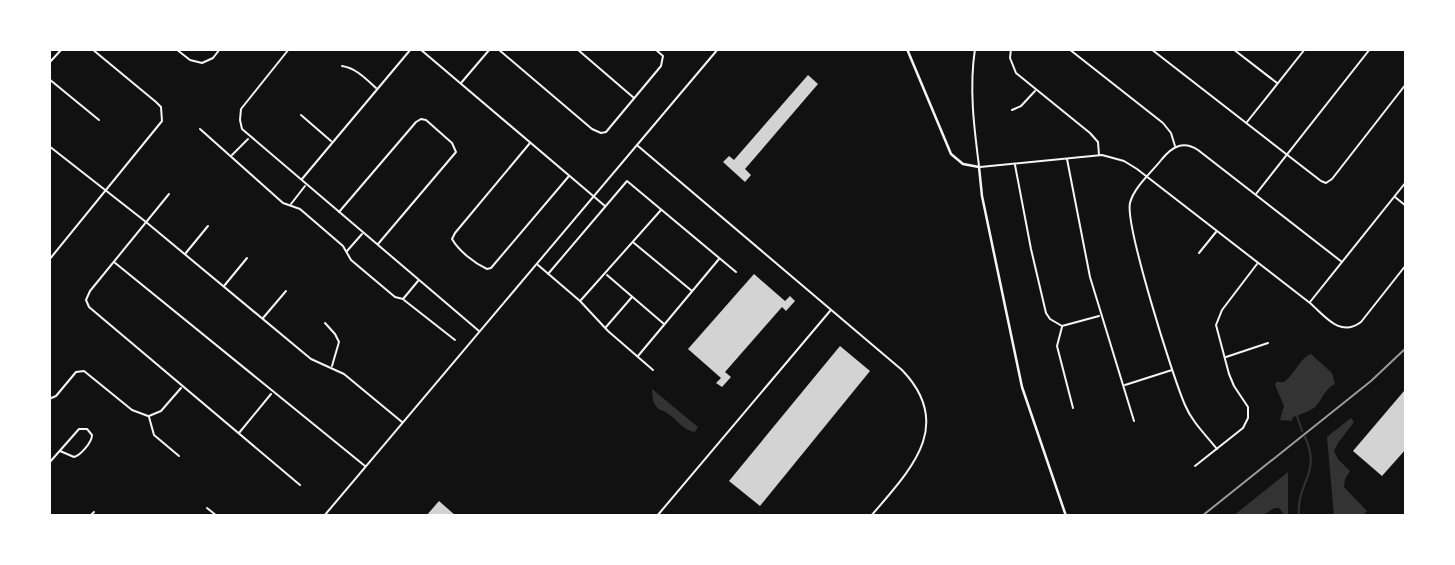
<svg xmlns="http://www.w3.org/2000/svg" width="1455" height="565" viewBox="0 0 1455 565" font-family="'Noto Sans',sans-serif">
  <rect width="100%" height="100%" fill="#111"/>
  <!-- water -->
  <g fill="#333">
    <path d="M1311 354 1332 373 1335 384C1325 388 1323 399 1315 407 1309 412 1301 414 1293 417L1292 421 1280 420 1284 406 1275 385 1276 382H1284C1294 375 1300 358 1311 354Z"/>
    <path d="M652 389 698 427 695 432C680 430 674 413 658 409L653 401Z"/>
    <polygon points="1351,418 1354,422 1338,443 1334,451 1338,459 1350,471 1345,479 1344,487 1367,511 1362,516 1334,516 1327,437"/>
    <polygon points="1288,472 1288,516 1285,516 1279,508 1275,508 1261,516 1233,516"/>
  </g>
  <g fill="none" stroke-linecap="round" stroke-linejoin="round">
    <!-- stream -->
    <g stroke="#333" stroke-width="2">
      <polyline points="1297,416 1302,431"/>
      <path d="M1299 516C1296 482 1322 474 1305 437"/>
    </g>
  </g>
  <!-- building -->
  <g fill="#d3d3d3">
    <polygon points="808,75 818,84 745,169 751,175 745,182 723,162 729,156 734,160"/>
    <polygon points="754,274 785,301 790,296 795,301 786,311 782,307 725,372 731,377 722,387 716,383 721,378 688,349"/>
    <polygon points="840,346 870,371 760,506 729,481"/>
    <polygon points="1404,391 1406,394 1406,449 1382,476 1353,451"/>
    <polygon points="439,501 456,516 426,516"/>
  </g>
  <g fill="none" stroke-linecap="round" stroke-linejoin="round">
    <!-- minor -->
    <g stroke="#f5f5f5" stroke-width="2">
      <polyline points="176,49 190,60 202,63 213,58 220,49"/>
      <polyline points="289,49 241,109 240,120 242,129 479,331"/>
      <polyline points="420,49 605,206"/>
      <polyline points="498,49 592,129 601,133 606,132 661,66 663,56 655,49"/>
      <polyline points="577,49 634,98"/>
      <polyline points="1011,49 1010,58 1016,73 1090,133 1098,142 1099,155"/>
      <polyline points="1069,49 1163,123 1171,133 1175,146"/>
      <polyline points="1151,49 1321,181 1326,183 1332,179 1406,84"/>
      <polyline points="1233,49 1277,83"/>
      <polyline points="49,63 62,49"/>
      <path d="M342 66C356 68 366 79 376 88"/>
      <polyline points="49,79 99,120"/>
      <polyline points="461,83 490,49"/>
      <polyline points="1012,110 1021,106 1035,91"/>
      <polyline points="301,115 331,141"/>
      <polyline points="1247,122 1305,49"/>
      <polyline points="200,129 283,203 300,209 343,246 351,260 395,297 403,299 418,281"/>
      <path d="M530 143 455 233 452 239C459 251 474 263 487 269L491 268 569 176"/>
      <polyline points="49,146 146,222 311,359 344,374 402,422"/>
      <path d="M638 146 902 370C956 426 909 471 871 516"/>
      <polyline points="232,155 248,139"/>
      <polyline points="1067,159 1090,277 1134,421"/>
      <polyline points="1015,165 1031,249 1046,313 1050,319 1062,326 1099,316"/>
      <path d="M980 167 1102 155 1124 161 1137 169 1310 303C1325 316 1340 338 1361 322L1406 265"/>
      <polyline points="302,179 411,49"/>
      <polyline points="169,194 90,291 86,300 89,307 300,485"/>
      <polyline points="1256,194 1370,49"/>
      <polyline points="1395,197 1406,206"/>
      <polyline points="291,204 305,186"/>
      <polyline points="339,212 416,122 421,119 426,120 452,143 456,152 378,244"/>
      <polyline points="634,243 692,291"/>
      <polyline points="347,251 362,234"/>
      <polyline points="1199,253 1216,232"/>
      <polyline points="185,254 208,226"/>
      <polyline points="49,260 162,121 161,107 156,102 92,49"/>
      <polyline points="114,262 365,466"/>
      <polyline points="538,265 580,301 608,331 653,370"/>
      <polyline points="548,274 627,181 736,272"/>
      <polyline points="607,275 664,324"/>
      <polyline points="224,286 247,258"/>
      <polyline points="404,300 455,340"/>
      <polyline points="581,300 661,210"/>
      <polyline points="1310,302 1406,182"/>
      <polyline points="263,318 286,291"/>
      <polyline points="325,323 335,334 339,342 332,366"/>
      <polyline points="606,327 632,297"/>
      <polyline points="1062,327 1057,346 1073,408"/>
      <polyline points="638,356 719,259"/>
      <polyline points="1226,357 1268,343"/>
      <polyline points="1125,385 1172,370"/>
      <polyline points="49,399 56,396 76,372 84,371 132,410 148,416"/>
      <polyline points="149,416 161,411 181,388"/>
      <polyline points="149,417 154,435 179,456"/>
      <polyline points="239,433 271,394"/>
      <path d="M1217 449C1206 435 1192 422 1185 405 1173 378 1125 225 1130 203 1134 187 1152 172 1162 159 1172 147 1183 140 1198 150L1342 262"/>
      <path d="M49 463 79 429H87L92 435C92 442 81 455 74 457L60 451"/>
      <polyline points="1195,466 1243,428 1248,418 1248,407 1234,386 1229,374 1216,325 1222,310 1257,264"/>
      <polyline points="207,508 217,516"/>
      <polyline points="90,516 94,512"/>
      <polyline points="657,516 830,311"/>
    </g>
    <!-- tertiary -->
    <g stroke="#f5f5f5" stroke-width="2">
      <path d="M975 49C969 88 974 127 979 166"/>
      <polyline points="324,516 718,49"/>
    </g>
    <!-- secondary -->
    <polyline stroke="#f5f5f5" stroke-width="2.5" points="907,49 951,154 963,164 979,167 982,196 1022,387 1066,516"/>
    <!-- rail -->
    <polyline stroke="#9a9a9a" stroke-width="2" points="1202,516 1371,381 1406,348"/>
  </g>
  <!-- border -->
  <rect width="1455" height="565" fill="none" stroke="#ffffff" stroke-width="102"/>
</svg>
